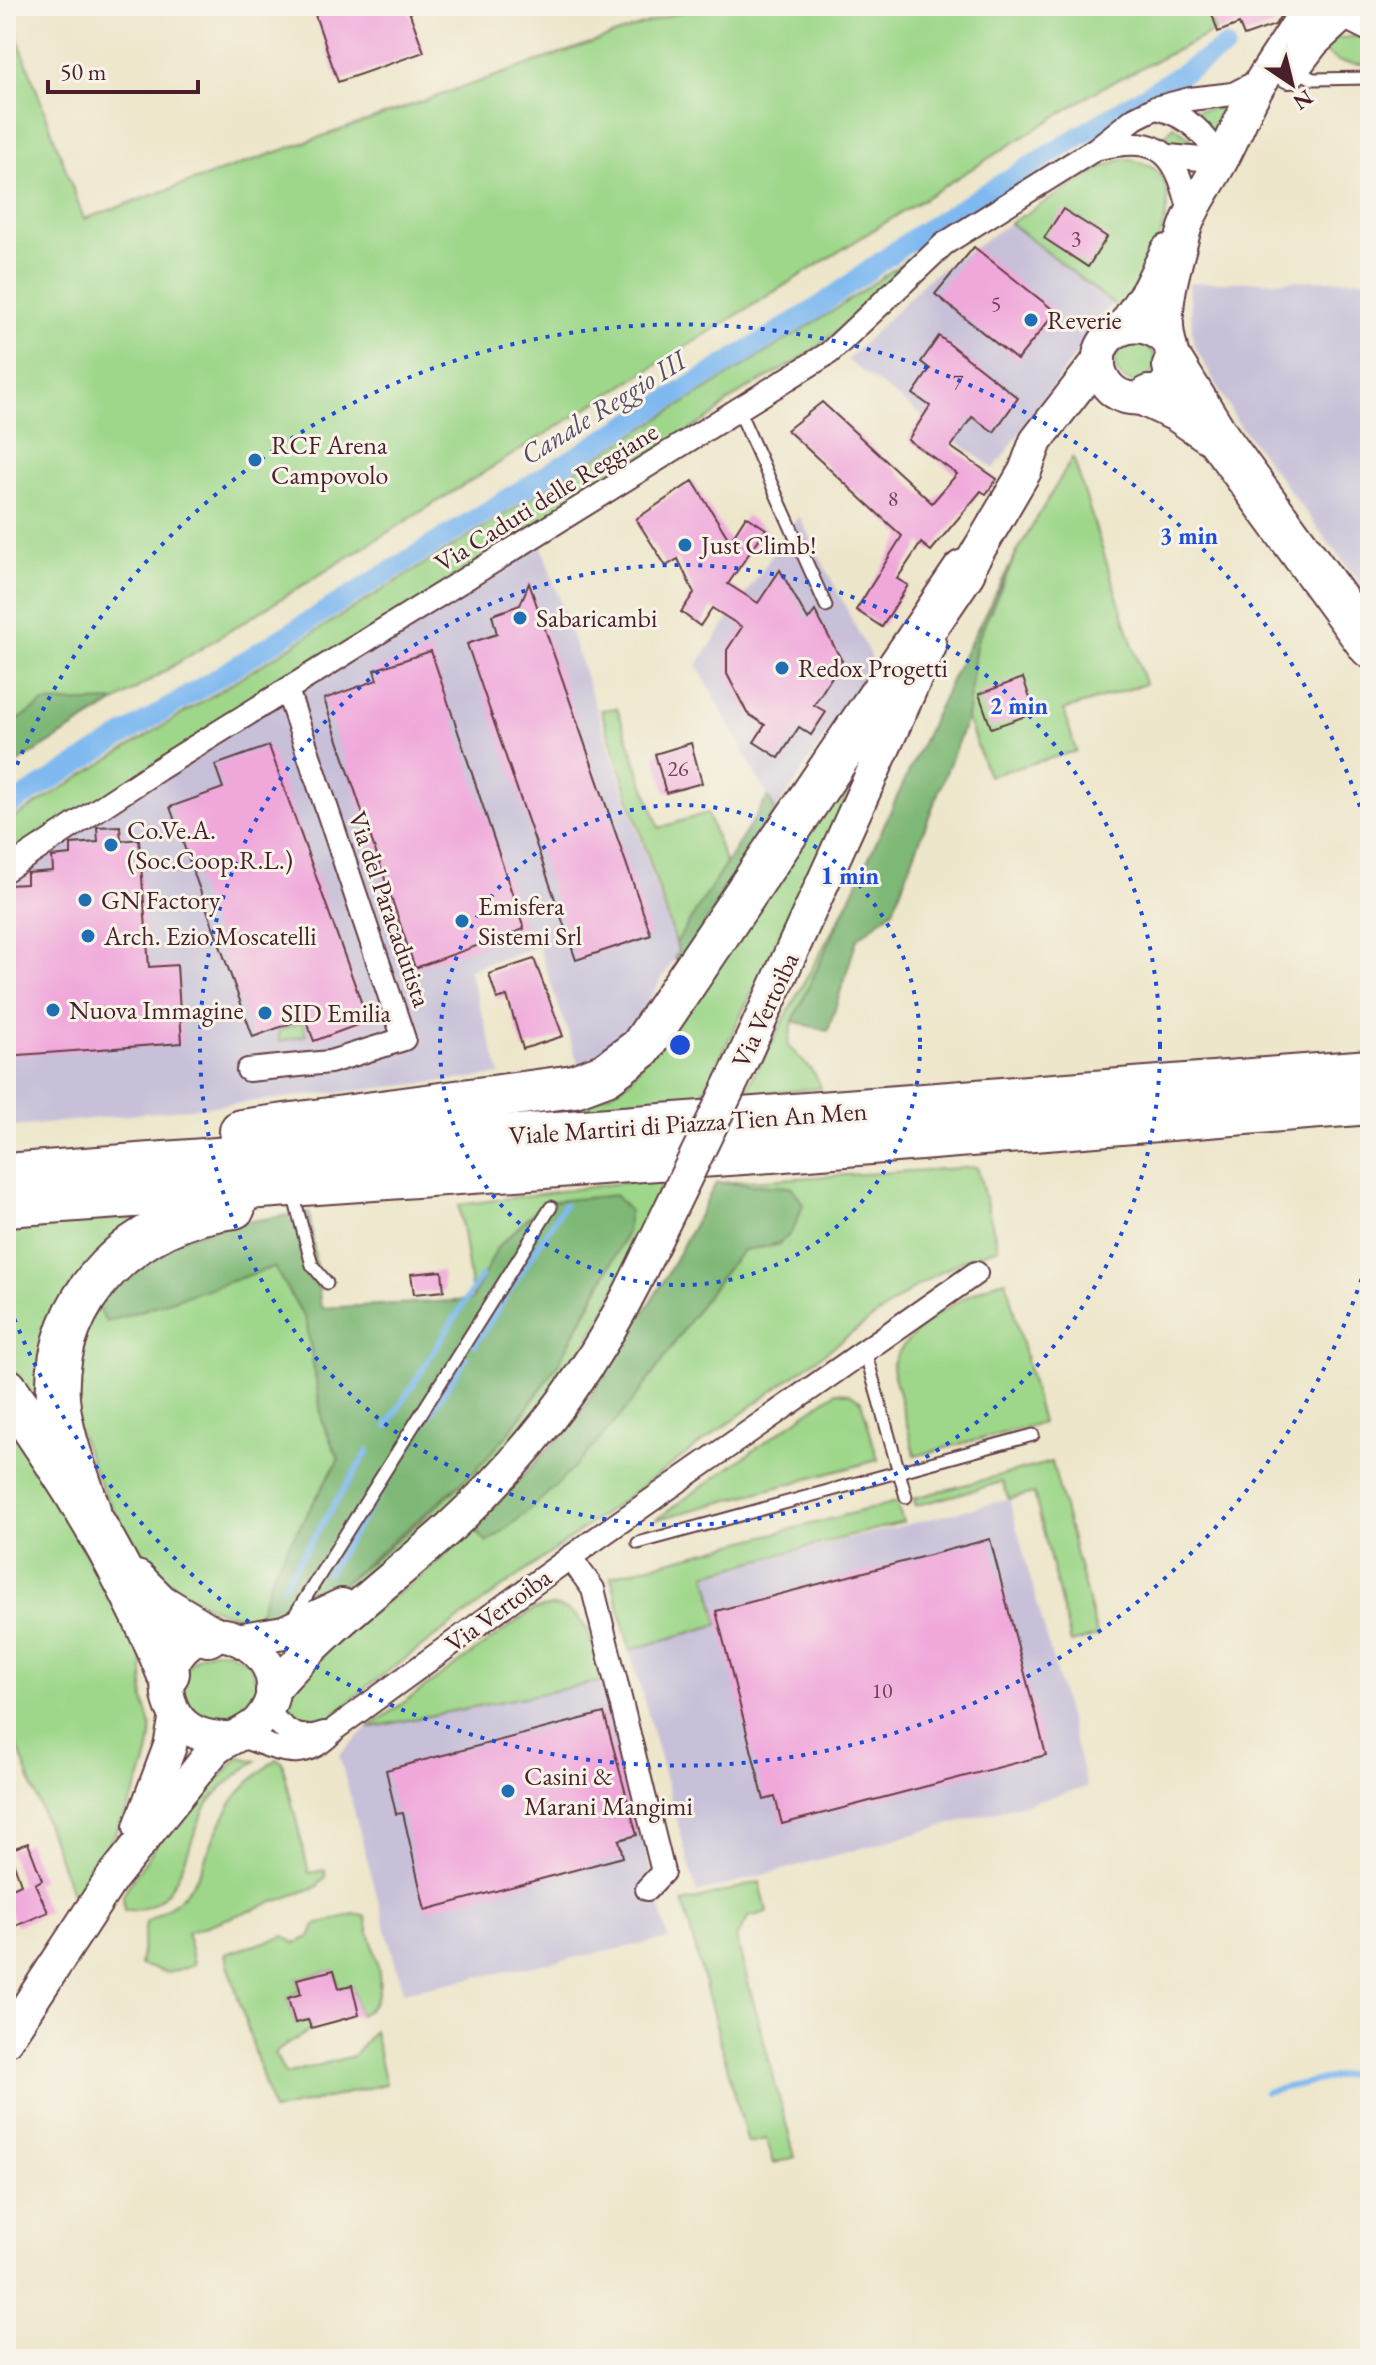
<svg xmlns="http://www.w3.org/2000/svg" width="1376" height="2365" viewBox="0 0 1376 2365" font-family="'EB Garamond',serif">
  <rect width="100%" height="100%" fill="#f7f3e8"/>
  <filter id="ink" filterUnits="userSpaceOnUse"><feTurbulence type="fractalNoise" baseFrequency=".0125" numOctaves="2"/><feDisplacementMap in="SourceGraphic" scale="16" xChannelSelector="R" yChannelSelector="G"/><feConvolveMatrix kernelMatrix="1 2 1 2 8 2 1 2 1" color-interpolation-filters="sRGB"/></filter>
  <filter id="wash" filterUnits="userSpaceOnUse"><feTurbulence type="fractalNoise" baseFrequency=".006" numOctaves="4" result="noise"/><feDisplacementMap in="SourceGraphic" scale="32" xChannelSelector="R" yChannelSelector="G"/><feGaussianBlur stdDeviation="1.8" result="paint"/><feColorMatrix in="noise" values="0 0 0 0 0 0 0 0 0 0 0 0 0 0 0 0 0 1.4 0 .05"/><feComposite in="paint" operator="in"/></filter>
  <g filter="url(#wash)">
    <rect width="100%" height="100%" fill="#ede6ca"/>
    <!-- industrial -->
    <g fill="#c7c0d8">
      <polygon points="1010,223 1112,303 994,469 847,360 930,277"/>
      <polygon points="1370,279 1370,597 1238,423 1193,343 1189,283"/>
      <polygon points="799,516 874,663 776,811 697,665"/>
      <polygon points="538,535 678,952 626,1038 579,1065 538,946 468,969 501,1075 6,1128 6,872"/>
      <polygon points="1009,1499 1087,1787 697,1893 630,1650 719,1624 705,1575"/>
      <polygon points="603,1681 668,1939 403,1992 339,1755 368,1728"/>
    </g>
    <!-- green -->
    <g fill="#9ed78a" stroke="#747b5a" stroke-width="2">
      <polygon points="6,6 84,219 697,6 1206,6 1215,31 1103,87 6,770"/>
      <polygon points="1359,36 1370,39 1370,65 1340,62 1323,51 1334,39"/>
      <polygon points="1242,100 1216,142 1183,112 1227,107"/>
      <polygon points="1174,126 1191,139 1198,154 1166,146 1167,133"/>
      <path d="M1123 159C1211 166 1145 271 1122 311L1010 223 1104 167Z"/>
      <path d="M913 256C878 292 845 328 803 357 774 377 739 387 715 414L6 870V823L833 311Z"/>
      <circle cx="1135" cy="362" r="20"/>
      <polygon points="1073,457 1145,684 1064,710 1076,751 988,776 967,718 976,643 1017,552"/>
      <path d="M913 662 700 1099 505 1118C547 1110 598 1108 630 1080Z"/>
      <polygon points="617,708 659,828 707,813 726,864 676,943 601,710"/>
      <polygon points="848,902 793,1021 788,1046 814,1073 821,1088 743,1095"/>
      <polygon points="302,1022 306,1035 279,1042 279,1031"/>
      <path d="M977 1167 998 1248 963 1260 918 1285 365 1688 333 1717 316 1726 294 1718 286 1700C302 1652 378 1610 418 1579 438 1563 455 1545 474 1528L487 1543 743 1250 780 1245 792 1188 716 1183Z"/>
      <path d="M665 1177C643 1224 624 1275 599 1321 544 1424 423 1549 320 1603 384 1550 453 1500 506 1436 557 1375 592 1303 627 1232L497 1248 473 1300 459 1205Z"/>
      <polygon points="178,1213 89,1269 63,1460 6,1371 6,1226"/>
      <path d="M274 1266 306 1320 323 1424 339 1459 277 1565 257 1619C170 1612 115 1528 87 1452 82 1438 72 1420 72 1406 71 1369 81 1338 97 1306L107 1322Z"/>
      <path d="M1006 1280 1042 1423 915 1456 892 1368C896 1336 974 1286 1006 1280Z"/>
      <polygon points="836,1392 849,1393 861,1401 878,1460 655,1520"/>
      <path d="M6 1416 37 1464 141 1655C145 1670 142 1683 144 1698 145 1711 152 1720 151 1734 148 1785 105 1849 81 1894L74 1899 6 1715Z"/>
      <polygon points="1052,1462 1097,1636 1071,1643 1034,1493 1009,1499 1002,1482 915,1506 914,1498"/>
      <polygon points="896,1502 903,1522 706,1574 719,1624 630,1650 611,1576"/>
      <path d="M552 1606C591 1610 593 1649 603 1681L368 1728 533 1610Z"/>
      <path d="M226 1650 249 1663 259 1687 244 1721 208 1727 182 1702C182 1669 188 1651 226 1650Z"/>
      <path d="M239 1757 256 1761C240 1772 221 1786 209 1802 185 1838 184 1915 124 1910L123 1894 177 1815 184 1816Z"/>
      <path d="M276 1759 282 1762 309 1873 325 1870V1878L316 1887 187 1933 194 1964 169 1973 140 1965 146 1922C212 1884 195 1866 228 1809 240 1788 258 1774 276 1759Z"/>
      <polygon points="760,1882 767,1912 749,1917 736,1938 795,2157 774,2163 766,2139 748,2143 683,1903"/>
      <path d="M354 1914 365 1916C372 1950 397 1998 359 2015L352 1986 339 1989 334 1970 297 1979 300 1990 288 1998 295 2023 308 2020 311 2028C300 2040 287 2041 275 2054L285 2074 353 2056 374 2031 386 2084 273 2111 225 1954 285 1936 295 1943 310 1937 315 1925Z"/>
    </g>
    <!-- forest -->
    <g fill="#7eb876" stroke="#646c50" stroke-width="2">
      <polygon points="1017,552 976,643 967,718 893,910 857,939 828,1031 793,1021 956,670"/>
      <polygon points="116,701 6,770 6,728 44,703"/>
      <polygon points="768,797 776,811 680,964 674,959 678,952 676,943"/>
      <path d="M716 1183 792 1187 803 1204C790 1245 783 1244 743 1250 702 1296 673 1350 635 1398 591 1453 544 1503 487 1543L474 1528 576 1419 662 1284Z"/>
      <path d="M615 1195 629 1210 627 1232 560 1361 507 1435 476 1470 320 1603 257 1619 277 1565 339 1459 323 1424 306 1320 274 1267 106 1322 97 1306C110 1292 122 1275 136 1264 185 1226 249 1222 309 1212L321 1308 472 1300 497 1248 544 1202Z"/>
    </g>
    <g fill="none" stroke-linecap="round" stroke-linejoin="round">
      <!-- stream -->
      <g stroke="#7fb9f0" stroke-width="6">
        <polyline points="475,1345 564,1205"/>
        <polyline points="387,1426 481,1276"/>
        <polyline points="327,1574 466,1358"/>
        <polyline points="283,1586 368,1451"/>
        <polyline points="1265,2092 1370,2069"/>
      </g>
      <!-- canal -->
      <polyline stroke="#7fb9f0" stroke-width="20" points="6,808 820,306 919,234 1225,47"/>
    </g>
    <g id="blocks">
      <!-- building -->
      <g fill="#f0a8db">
        <polygon points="312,6 407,6 424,52 338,82"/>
        <polygon points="1226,6 1278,6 1281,15 1275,25 1244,36 1239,24 1218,32 1211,11"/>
        <polygon points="1063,209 1107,237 1088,267 1044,238"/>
        <polygon points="974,247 1056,312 1017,360 935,294"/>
        <polygon points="939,336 1018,398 994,432 972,417 951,447 997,479 986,494 981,491 931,551 921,543 897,579 908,585 882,627 856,610 902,536 787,430 822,402 932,503 957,474 908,440 930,406 913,394 930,369 921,362"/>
        <polygon points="693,481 730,541 746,516 766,529 728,584 758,603 780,570 808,620 815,611 842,661 814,705 826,712 811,735 799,727 779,758 754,742 765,725 747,713 727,674 727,650 742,627 712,608 700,626 681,612 694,593 678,559 666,566 636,519"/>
        <polygon points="529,583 651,935 576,960 467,644 497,634 492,615 520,605"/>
        <polygon points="431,651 524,929 415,968 324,699 377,680 374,670"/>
        <polygon points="1023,678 1035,713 991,728 979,694"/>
        <polygon points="691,743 702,783 666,793 655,754"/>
        <polygon points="269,746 368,1021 314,1041 305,1018 253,1037 170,807 223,788 215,765"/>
        <polygon points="120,826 121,841 139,839 149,967 177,965 182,1043 6,1056 7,885 27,884 27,873 53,871 52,857 71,855 71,844 98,842 97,827"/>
        <polygon points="534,959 563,1036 523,1049 507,996 497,999 489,974"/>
        <polygon points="442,1271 444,1291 414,1294 411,1274"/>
        <polygon points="990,1539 1046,1755 782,1824 775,1797 764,1800 716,1611"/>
        <polygon points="604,1713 637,1835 619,1840 623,1857 425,1910 403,1813 396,1814 386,1770"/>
        <polygon points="28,1843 42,1880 35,1884 48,1912 16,1926 6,1904 6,1891 21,1884 9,1850"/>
        <polygon points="334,1970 339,1988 352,1985 359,2015 311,2028 308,2020 295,2023 288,1998 301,1994 297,1979"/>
      </g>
    </g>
  </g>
  <g filter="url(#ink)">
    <use href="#blocks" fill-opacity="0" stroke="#623d43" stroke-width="2"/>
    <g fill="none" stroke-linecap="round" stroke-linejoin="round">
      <defs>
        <g id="lane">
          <polyline points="1297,71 1313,79 1370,78"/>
          <polyline points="739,411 826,606"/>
          <polyline points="295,1201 312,1265 327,1283"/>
          <polyline points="865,1351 906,1497"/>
          <polyline points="638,1543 1033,1435"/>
          <polyline points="294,1616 551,1207"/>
        </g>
        <g id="street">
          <path d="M1157 108C1190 117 1204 133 1222 161"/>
          <path d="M1099 148C1165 134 1176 155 1191 216"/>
          <polyline points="1169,156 1222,161"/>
          <polyline points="6,870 159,769 829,353 944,244 1097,148 1135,118 1155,108 1190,99 1233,94 1262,79"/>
          <polyline points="248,1070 330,1062 404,1039 287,690"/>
          <polyline points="570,1557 593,1589 663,1872 647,1889"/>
          <path d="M266 1711C285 1730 296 1743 324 1733"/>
          <path d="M239 1735C279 1749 304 1766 336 1728L590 1543 976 1273"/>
        </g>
        <g id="secondary">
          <polyline points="1350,15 1370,25"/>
          <polyline points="1290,72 1313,42 1339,18"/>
          <polyline points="1123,327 1148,290 1167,251"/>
          <path d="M1168 341C1133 305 1080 342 1105 382 1119 404 1152 404 1167 383 1181 364 1167 346 1167 325 1165 297 1176 262 1183 235 1189 211 1207 187 1219 165 1231 144 1240 121 1251 99 1268 67 1291 39 1308 6"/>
          <polyline points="954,592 1025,471 1036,441 1099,360"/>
          <polyline points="740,1065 930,646"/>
          <polyline points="243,1639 284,1632 342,1605"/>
          <path d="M272 1691C323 1630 388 1583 447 1530 523 1460 588 1377 634 1284"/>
          <polyline points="140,1827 170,1746 176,1716"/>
          <path d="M6 2040 112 1878 213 1751C227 1737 246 1735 259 1721 311 1661 204 1594 172 1665 165 1680 166 1697 174 1712 185 1732 205 1738 226 1738"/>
        </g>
        <g id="highway">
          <polyline points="1174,366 1219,439 1370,646"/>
          <polyline points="1149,397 1179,411 1210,432"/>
          <polyline points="241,1131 574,1086 606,1074 641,1048 964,571"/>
          <polyline points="6,1175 1370,1071"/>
          <polyline points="6,1205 771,1151 1370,1103"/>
          <path d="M6 1389C70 1478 127 1571 168 1673"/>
          <path d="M89 1510C77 1474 61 1436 58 1398 52 1297 137 1217 234 1207"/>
          <polyline points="136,1582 159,1605 208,1635"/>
        </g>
      </defs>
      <!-- lane casing -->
      <use href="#lane" stroke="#623d43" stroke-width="15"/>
      <!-- street casing -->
      <use href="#street" stroke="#623d43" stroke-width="26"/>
      <!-- secondary casing -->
      <use href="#secondary" stroke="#623d43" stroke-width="36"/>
      <!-- highway casing -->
      <use href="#highway" stroke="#623d43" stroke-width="46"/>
      <!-- lane -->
      <use href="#lane" stroke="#fff" stroke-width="11"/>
      <!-- street -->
      <use href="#street" stroke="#fff" stroke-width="22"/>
      <!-- secondary -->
      <use href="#secondary" stroke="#fff" stroke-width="32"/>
      <!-- highway -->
      <use href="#highway" stroke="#fff" stroke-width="42"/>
      <defs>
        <polyline id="secondary-bridge" points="634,1284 740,1065"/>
      </defs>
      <!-- secondary-bridge casing -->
      <use href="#secondary-bridge" stroke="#623d43" stroke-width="36" stroke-linecap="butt"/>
      <!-- secondary-bridge -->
      <use href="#secondary-bridge" stroke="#fff" stroke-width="32"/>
    </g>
  </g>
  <!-- distance rings -->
  <g fill="none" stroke="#1d4ed8" stroke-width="4" stroke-dasharray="4 8">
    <circle cx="680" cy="1045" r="240"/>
    <circle cx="680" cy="1045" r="480"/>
    <path d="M1369 1256A720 720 0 0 1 8 1303M8 787A720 720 0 0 1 1369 834"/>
  </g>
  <!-- markers -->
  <g fill="#1f6fb2" stroke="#f7f3e8" stroke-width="3">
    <circle cx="1031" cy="320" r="8"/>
    <circle cx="255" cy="460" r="8"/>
    <circle cx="685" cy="545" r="8"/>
    <circle cx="520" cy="618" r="8"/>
    <circle cx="782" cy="668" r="8"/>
    <circle cx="111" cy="845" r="8"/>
    <circle cx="85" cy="900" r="8"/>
    <circle cx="462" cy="921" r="8"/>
    <circle cx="88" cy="936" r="8"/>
    <circle cx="53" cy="1010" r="8"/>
    <circle cx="265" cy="1013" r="8"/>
    <circle cx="508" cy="1791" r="8"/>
  </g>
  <g text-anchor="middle" stroke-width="6" stroke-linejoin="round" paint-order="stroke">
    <!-- number labels -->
    <g font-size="22" fill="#744157">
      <text x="1076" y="246">3</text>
      <text x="996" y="311">5</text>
      <text x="958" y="390">7</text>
      <text x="893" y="506">8</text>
      <text x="678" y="776">26</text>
      <text x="882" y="1698">10</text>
    </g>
    <!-- poi labels -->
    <g font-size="26" fill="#4a1f2b" stroke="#f7f3e8" text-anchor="start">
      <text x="1047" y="329">Reverie</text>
      <text x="271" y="454">RCF Arena<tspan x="271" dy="30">Campovolo</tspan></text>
      <text x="701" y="554">Just Climb!</text>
      <text x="536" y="627">Sabaricambi</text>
      <text x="798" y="677">Redox Progetti</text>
      <text x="127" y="839">Co.Ve.A.<tspan x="127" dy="30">(Soc.Coop.R.L.)</tspan></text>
      <text x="101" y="909">GN Factory</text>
      <text x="478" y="915">Emisfera<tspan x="478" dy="30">Sistemi Srl</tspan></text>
      <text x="104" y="945">Arch. Ezio Moscatelli</text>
      <text x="69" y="1019">Nuova Immagine</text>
      <text x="281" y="1022">SID Emilia</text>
      <text x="524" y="1785">Casini &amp;<tspan x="524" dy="30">Marani Mangimi</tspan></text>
    </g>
    <!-- street labels -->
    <g font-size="26" fill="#4a1f2b" stroke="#f7f3e8">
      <text transform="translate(546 497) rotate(-32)" y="9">Via Caduti delle Reggiane</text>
      <text transform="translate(390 909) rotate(71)" y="9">Via del Paracadutista</text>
      <text transform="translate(765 1010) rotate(-65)" y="9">Via Vertoiba</text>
      <text transform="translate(688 1123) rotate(-4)" y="9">Viale Martiri di Piazza Tien An Men</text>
      <text transform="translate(498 1610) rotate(-36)" y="9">Via Vertoiba</text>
    </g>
    <!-- water labels -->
    <g font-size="28" font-style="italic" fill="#5a4d66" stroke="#f7f3e8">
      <text transform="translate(603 407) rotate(-32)" y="10">Canale Reggio III</text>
    </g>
  </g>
  <circle cx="680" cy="1045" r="12" fill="#1d4ed8" stroke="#f7f3e8" stroke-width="4"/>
  <g font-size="24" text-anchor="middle" font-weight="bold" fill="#1d4ed8" stroke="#f7f3e8" stroke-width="6" stroke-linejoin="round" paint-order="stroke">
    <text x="1189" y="544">3 min</text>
    <text x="1019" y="714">2 min</text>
    <text x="850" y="884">1 min</text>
  </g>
  <!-- margin -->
  <rect width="1376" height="2365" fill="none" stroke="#f7f3e8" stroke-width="32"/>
  <!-- north arrow -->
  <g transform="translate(1292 84) rotate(145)" stroke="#f7f3e8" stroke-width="6" paint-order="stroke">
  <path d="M0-6L14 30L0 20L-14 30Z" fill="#4a1f2b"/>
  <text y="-12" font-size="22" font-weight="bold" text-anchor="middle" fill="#4a1f2b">N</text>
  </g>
  <!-- scale -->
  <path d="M48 80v12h150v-12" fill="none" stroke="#4a1f2b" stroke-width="4"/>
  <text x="60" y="80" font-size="24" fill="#4a1f2b" stroke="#f7f3e8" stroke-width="6" paint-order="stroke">50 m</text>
</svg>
